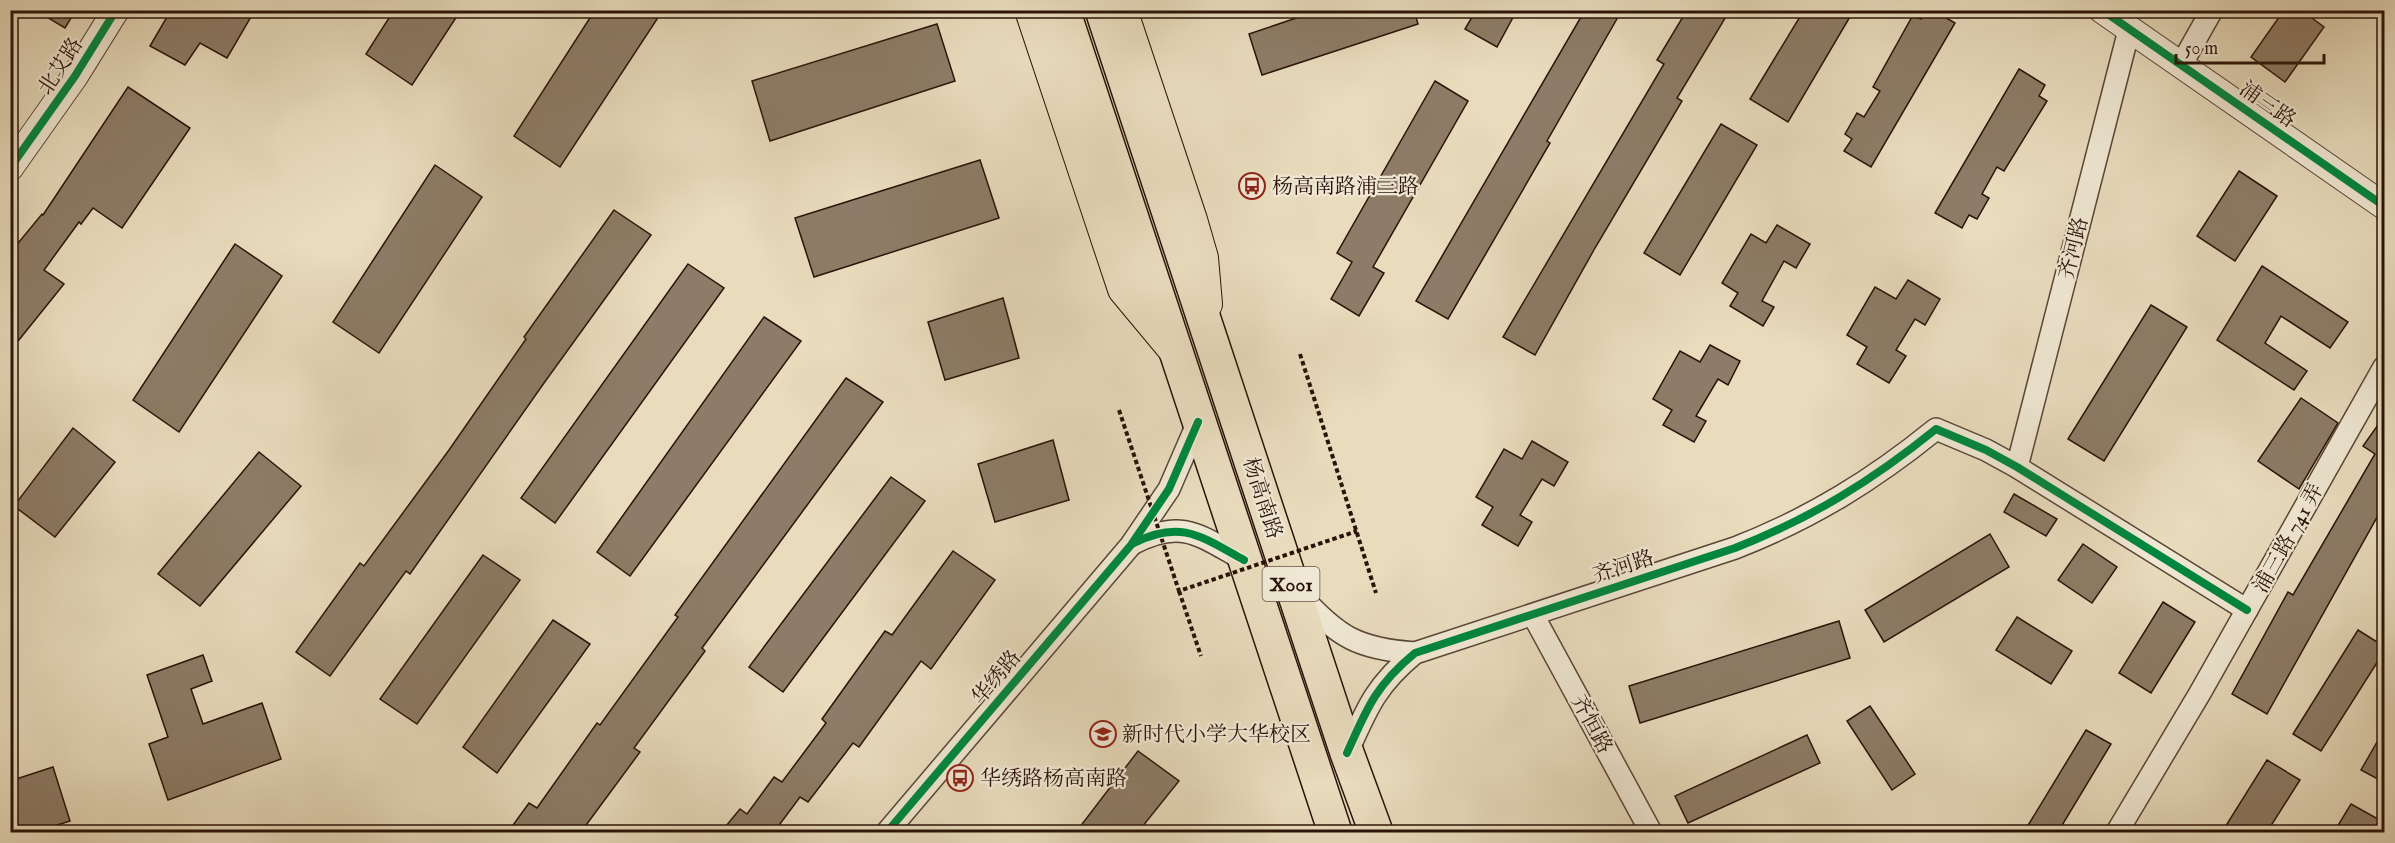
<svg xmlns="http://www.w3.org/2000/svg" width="2395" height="843" viewBox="0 0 2395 843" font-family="'IM FELL English','Noto Serif SC',serif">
  <rect width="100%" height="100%" fill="#e8dcbd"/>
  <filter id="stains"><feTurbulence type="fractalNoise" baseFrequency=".00333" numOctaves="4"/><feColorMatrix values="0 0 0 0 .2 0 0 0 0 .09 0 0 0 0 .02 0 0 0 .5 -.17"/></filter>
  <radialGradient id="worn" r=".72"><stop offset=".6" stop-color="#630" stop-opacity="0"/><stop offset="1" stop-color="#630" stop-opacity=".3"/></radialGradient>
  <!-- building -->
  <g fill="#8d7c67" stroke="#2a1309" stroke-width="1.5">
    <polygon points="35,10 76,10 65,28"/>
    <polygon points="171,10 255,10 227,58 200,43 185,65 150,46"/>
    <polygon points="394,10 461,10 412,85 366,54"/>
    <polygon points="595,10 663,10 560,167 514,136"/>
    <polygon points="1320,10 1414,10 1418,24 1262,75 1249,34"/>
    <polygon points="1476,10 1517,10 1497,47 1465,29"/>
    <polygon points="1585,10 1622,10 1547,141 1550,143 1448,319 1416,301"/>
    <polygon points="1687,10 1730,10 1677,98 1682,101 1595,248 1535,355 1503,337 1664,64 1657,60"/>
    <polygon points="1804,10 1854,10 1788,122 1750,99"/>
    <polygon points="1926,10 1933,10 1955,23 1871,167 1844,151 1852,139 1845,134 1857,113 1864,117 1880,91 1873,87 1913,15 1921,19"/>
    <polygon points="2284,10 2301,10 2324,27 2285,82 2251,57"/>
    <polygon points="937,24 955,81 770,141 752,81"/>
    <polygon points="2019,69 2045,85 2039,96 2047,101 2004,171 1997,167 1982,194 1989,198 1977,219 1969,215 1962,228 1935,213"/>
    <polygon points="1435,81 1468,101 1373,267 1384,273 1359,316 1331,299 1352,262 1337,253"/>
    <polygon points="128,87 190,128 122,228 93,208 81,224 79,222 44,270 64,284 10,351 10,253 42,214 43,215"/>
    <polygon points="1721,124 1757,145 1680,275 1644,253"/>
    <polygon points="980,160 999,218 814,277 795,218"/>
    <polygon points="435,165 482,197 379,353 333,322"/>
    <polygon points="2239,171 2277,196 2235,261 2197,236"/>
    <polygon points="614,210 651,235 544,383 410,574 406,571 330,676 296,652 360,563 364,566 449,450 526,339 524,337"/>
    <polygon points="1777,225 1810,244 1796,268 1784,261 1762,301 1774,307 1763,326 1730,306 1738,293 1722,283 1751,234 1766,243"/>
    <polygon points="235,244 282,276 179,432 133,400"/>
    <polygon points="688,264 724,288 555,523 521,498"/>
    <polygon points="2262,266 2348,322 2330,348 2281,316 2265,343 2307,371 2294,390 2217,340"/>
    <polygon points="1908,280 1940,299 1925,325 1915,319 1896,350 1906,356 1889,383 1857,364 1867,347 1847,335 1875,287 1896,299"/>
    <polygon points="1003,298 1019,358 945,380 928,322"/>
    <polygon points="2151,305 2187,327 2104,461 2068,439"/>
    <polygon points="764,317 801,341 630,576 597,552"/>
    <polygon points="1710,345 1740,361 1728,385 1718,379 1696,416 1706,421 1694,442 1663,425 1672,410 1653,399 1680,351 1700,362"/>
    <polygon points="846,378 883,402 702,648 705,651 634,748 640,752 581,832 508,832 529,803 537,808 597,723 600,725 678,617 675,615"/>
    <polygon points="2301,398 2338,423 2299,489 2258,461"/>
    <polygon points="2385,415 2385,503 2267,714 2232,694 2288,592 2293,595 2375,454 2363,446"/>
    <polygon points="73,428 115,462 55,537 14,506"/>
    <polygon points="1053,440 1069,500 995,522 978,464"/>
    <polygon points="1532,441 1568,462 1554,486 1542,479 1520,515 1532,522 1518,546 1482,525 1493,507 1476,497 1504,449 1522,459"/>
    <polygon points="259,452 301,486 200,606 158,574"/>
    <polygon points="891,477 925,501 783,692 749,667"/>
    <polygon points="2014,494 2057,519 2046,536 2004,512"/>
    <polygon points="1990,534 2009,567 1884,642 1865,610"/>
    <polygon points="2083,544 2117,567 2092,603 2058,580"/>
    <polygon points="953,551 995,580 931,669 921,661 859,747 853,743 808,802 800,797 774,832 721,832 740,809 747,814 774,777 782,782 826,723 822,719 885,631 892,635"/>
    <polygon points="483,555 520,580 417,724 380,699"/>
    <polygon points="2163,602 2195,622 2151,693 2119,673"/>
    <polygon points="2017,617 2072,651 2051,684 1996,650"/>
    <polygon points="553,620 590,644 497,773 463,747"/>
    <polygon points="1839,621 1850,658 1640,723 1629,686"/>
    <polygon points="2358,630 2385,647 2385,650 2321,751 2293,734"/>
    <polygon points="203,655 212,681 191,689 203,724 262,703 281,759 168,800 149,744 168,737 147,675"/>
    <polygon points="1870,706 1915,774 1892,790 1847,721"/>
    <polygon points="2385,728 2385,783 2361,770"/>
    <polygon points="2086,730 2111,744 2058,832 2024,832"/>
    <polygon points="1807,735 1820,763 1688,823 1675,796"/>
    <polygon points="1138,751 1179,781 1138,832 1076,832"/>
    <polygon points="2267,760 2300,780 2267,832 2222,832"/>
    <polygon points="53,767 70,821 35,832 10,832 10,781"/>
    <polygon points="2351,804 2385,823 2385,832 2334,832"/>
  </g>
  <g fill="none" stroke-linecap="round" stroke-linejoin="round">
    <defs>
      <g id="minor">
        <polyline points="2181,65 2212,10"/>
        <polyline points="2017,467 2129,30"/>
        <path d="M1132 544C1182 518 1199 535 1244 560"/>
        <path d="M1300 595C1338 637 1358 649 1415 653"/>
        <polyline points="1533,615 1651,832"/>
        <path d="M1347 753C1367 708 1376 685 1415 653L1735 548C1812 518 1873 480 1936 429L1986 450 2017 467 2247 610"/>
        <polyline points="887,832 1131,545 1169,489 1198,422"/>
        <polyline points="2117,832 2200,693 2384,367"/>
      </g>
      <g id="tertiary">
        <polyline points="2102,10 2384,206"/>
        <polyline points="10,168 75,76 116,10"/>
      </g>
      <g id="primary">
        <polyline points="1031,10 1124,289 1174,349"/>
        <polyline points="1121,10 1191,220 1202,258 1206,304"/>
      </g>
      <g id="trunk">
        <polyline points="1063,10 1335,832"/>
        <polyline points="1102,10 1347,753 1376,832"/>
      </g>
    </defs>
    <!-- minor casing -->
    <use href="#minor" stroke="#5a4536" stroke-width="24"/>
    <!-- tertiary casing -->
    <use href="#tertiary" stroke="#5a4536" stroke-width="28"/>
    <!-- primary casing -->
    <use href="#primary" stroke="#2a1309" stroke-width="34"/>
    <!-- trunk casing -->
    <use href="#trunk" stroke="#2a1309" stroke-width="36"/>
    <!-- path -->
    <g stroke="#2a1309" stroke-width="4" stroke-dasharray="4.5 3" stroke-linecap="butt">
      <polyline points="1300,354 1376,593"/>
      <polyline points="1179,591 1201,656"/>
    </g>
    <!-- minor -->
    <use href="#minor" stroke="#f0e8d4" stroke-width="21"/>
    <!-- tertiary -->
    <use href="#tertiary" stroke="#f0e8d4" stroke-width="26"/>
    <!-- primary -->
    <use href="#primary" stroke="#e8dcbd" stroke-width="32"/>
    <!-- trunk -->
    <use href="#trunk" stroke="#e8dcbd" stroke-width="33"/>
    <!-- path-bridge -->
    <polyline stroke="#2a1309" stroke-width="4" stroke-dasharray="4.5 3" stroke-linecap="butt" points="1119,410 1179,591 1357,531"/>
    <defs>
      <g id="cycleway">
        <polyline points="2102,10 2384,206"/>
        <polyline points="10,168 75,76 116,10"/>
        <path d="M1134 543C1181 519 1202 537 1244 560"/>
        <path d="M1347 753C1367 708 1376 685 1415 653L1735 548C1812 518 1873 480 1936 429L1986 450 2017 467 2247 610"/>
        <polyline points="887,832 1131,545 1169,489 1198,422"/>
      </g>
    </defs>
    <!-- cycleway casing -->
    <use href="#cycleway" stroke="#f0e8d4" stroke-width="11"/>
    <!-- cycleway -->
    <use href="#cycleway" stroke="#00873e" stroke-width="8"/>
  </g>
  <!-- icons -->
  <defs>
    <symbol id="bus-ring" viewBox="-11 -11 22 22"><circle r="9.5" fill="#f0e8d4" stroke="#8f2418" stroke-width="1.5"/><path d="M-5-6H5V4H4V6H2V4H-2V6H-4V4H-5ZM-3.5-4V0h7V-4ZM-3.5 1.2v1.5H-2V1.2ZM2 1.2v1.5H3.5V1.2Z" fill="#8f2418"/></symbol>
    <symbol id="school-ring" viewBox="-11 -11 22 22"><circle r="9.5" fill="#f0e8d4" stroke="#8f2418" stroke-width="1.5"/><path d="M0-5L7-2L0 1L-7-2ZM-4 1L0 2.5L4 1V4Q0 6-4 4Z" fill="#8f2418"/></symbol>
  </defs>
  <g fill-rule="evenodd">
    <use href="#bus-ring" x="1237" y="171" width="30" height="30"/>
    <use href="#school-ring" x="1088" y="719" width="30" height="30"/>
    <use href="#bus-ring" x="945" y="763" width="30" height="30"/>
  </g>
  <g text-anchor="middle" stroke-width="4.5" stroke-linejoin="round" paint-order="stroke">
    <!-- shield labels -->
    <rect fill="#f0e8d4" stroke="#655346" stroke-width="1.5" x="1262.5" y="567" width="57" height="34" rx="4.5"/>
    <g font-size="20" font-weight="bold" fill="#2a1309">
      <text x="1291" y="591">X001</text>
    </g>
    <!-- street labels -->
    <g font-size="21" fill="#2a1309" stroke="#f0e8d4">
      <text transform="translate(60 66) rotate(-57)" y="7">北艾路</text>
      <text transform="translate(2268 104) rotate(35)" y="7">浦三路</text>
      <text transform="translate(2073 248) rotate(-76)" y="7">齐河路</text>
      <text transform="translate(1263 498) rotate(72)" y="7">杨高南路</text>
      <text transform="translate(2288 538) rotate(-61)" y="7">浦三路 741 弄</text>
      <text transform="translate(1623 566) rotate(-18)" y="7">齐河路</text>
      <text transform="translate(996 677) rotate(-50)" y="7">华绣路</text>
      <text transform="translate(1592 724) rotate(62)" y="7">齐恒路</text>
    </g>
    <!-- poi labels -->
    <g font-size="21" fill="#2a1309" stroke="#f0e8d4" text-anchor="start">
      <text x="1272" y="193">杨高南路浦三路</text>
      <text x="1122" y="741">新时代小学大华校区</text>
      <text x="980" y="785">华绣路杨高南路</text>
    </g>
  </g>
  <!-- margin -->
  <rect width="2395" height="843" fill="none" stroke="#e8dcbd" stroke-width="36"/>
  <rect x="12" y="12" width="2371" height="819" fill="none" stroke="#2a1309" stroke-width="3"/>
  <rect x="18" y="18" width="2359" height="807" fill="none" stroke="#2a1309" stroke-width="1.5"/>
  <!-- scale -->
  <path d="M2176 54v9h148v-9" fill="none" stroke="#2a1309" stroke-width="3"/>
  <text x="2185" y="54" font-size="18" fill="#2a1309" stroke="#f0e8d4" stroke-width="4.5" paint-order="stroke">50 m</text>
  <rect width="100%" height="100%" filter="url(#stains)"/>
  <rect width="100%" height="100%" fill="url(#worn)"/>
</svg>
